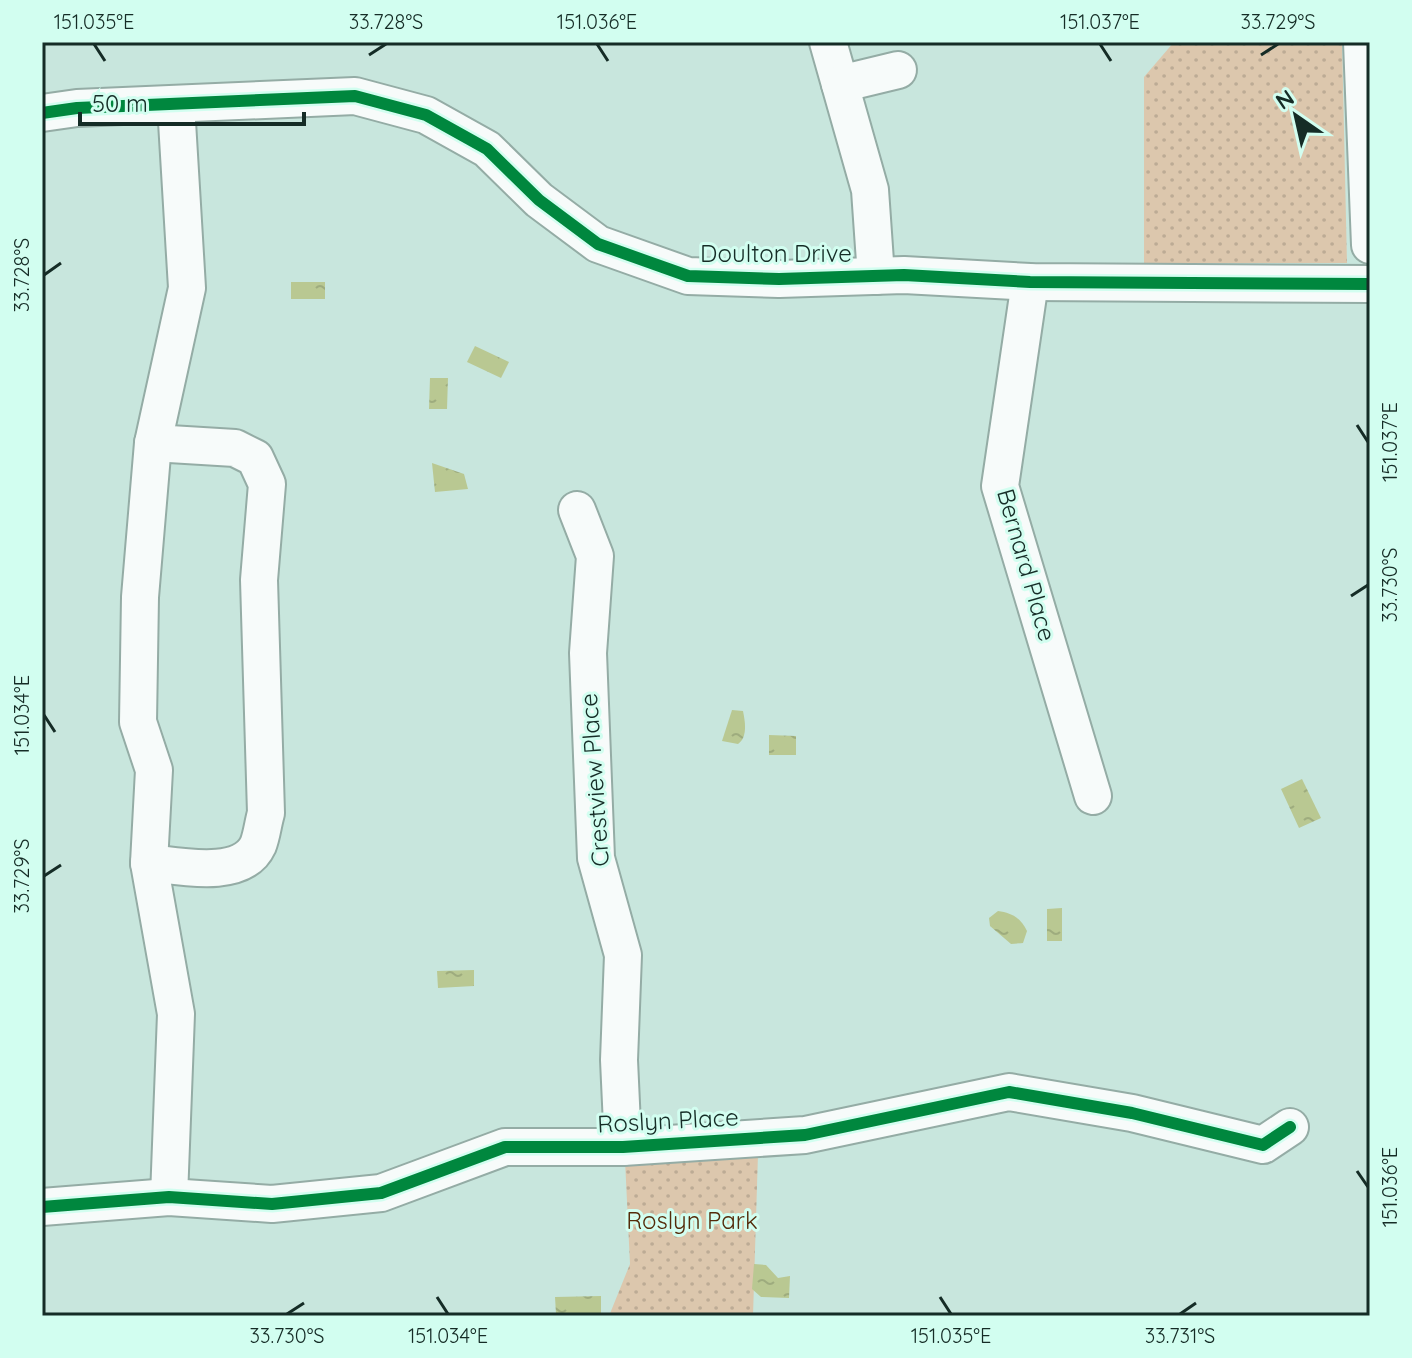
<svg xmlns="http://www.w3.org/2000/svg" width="1412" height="1358" viewBox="0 0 1412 1358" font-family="Quicksand,sans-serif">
  <defs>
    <pattern id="park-dots" width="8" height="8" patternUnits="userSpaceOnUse" patternTransform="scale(2)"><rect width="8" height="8" fill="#dcc7ad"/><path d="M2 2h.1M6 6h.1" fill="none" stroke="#bcab95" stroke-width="1.8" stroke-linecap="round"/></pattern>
    <pattern id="water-ripples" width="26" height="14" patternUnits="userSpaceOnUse" patternTransform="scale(2)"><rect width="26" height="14" fill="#b9c892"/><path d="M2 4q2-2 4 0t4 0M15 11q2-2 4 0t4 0" fill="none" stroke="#9eac7e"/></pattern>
  </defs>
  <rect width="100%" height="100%" fill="#c8e6dd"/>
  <!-- park -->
  <g fill="url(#park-dots)">
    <polygon points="1174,42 1342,42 1347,263 1144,263 1144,77"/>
    <polygon points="758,1154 753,1316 609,1316 630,1264 625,1160"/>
  </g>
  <!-- water -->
  <g fill="url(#water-ripples)">
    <rect x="291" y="282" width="34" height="17"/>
    <polygon points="475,346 509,362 501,378 467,362"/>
    <polygon points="430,378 448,378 447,409 429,409"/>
    <polygon points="432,463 464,474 468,489 435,492"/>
    <path d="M732 710 743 711C745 721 748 737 738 744L722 741Z"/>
    <polygon points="769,735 796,736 796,755 769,755"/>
    <polygon points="1302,779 1321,818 1299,828 1281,789"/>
    <polygon points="1062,908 1062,941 1047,941 1047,909"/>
    <path d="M998 911C1012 913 1021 918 1027 931L1023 943 1011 944 990 926 989 918Z"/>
    <polygon points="474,970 474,986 438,988 437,971"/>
    <polygon points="754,1264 766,1265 778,1278 790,1276 789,1298 761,1297 752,1289"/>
    <polygon points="601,1296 601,1313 556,1314 555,1297"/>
  </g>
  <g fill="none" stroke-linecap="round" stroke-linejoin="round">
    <defs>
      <g id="minor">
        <polyline points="828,42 870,190 876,276"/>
        <polyline points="1362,42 1370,245"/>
        <polyline points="840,84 898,70"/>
        <polyline points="42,113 77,108 355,96 426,115 487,149 539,200 598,244 688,276 779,279 904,275 1030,282 1370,284"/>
        <polyline points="1030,282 1000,486 1093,796"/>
        <polyline points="577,510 595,556 588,653 596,858 623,955 619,1060 623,1147"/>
        <path d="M149 863C179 866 242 880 258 845 262 835 263 823 266 813L259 580 267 484 255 458 235 448 153 443"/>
        <polyline points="169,1197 176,1014 149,863 154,770 138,722 140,597 153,443 187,288 176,105"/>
        <polyline points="42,1207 169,1197 272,1204 381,1193 505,1147 623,1147 805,1135 1009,1092 1132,1113 1263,1145 1290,1127"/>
      </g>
    </defs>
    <!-- minor casing -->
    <use href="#minor" stroke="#94aca5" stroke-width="40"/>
    <!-- minor -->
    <use href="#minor" stroke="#f7fbfa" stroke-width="36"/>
    <defs>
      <g id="cycleway">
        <polyline points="42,113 77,108 355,96 426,115 487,149 539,200 598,244 688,276 779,279 904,275 1030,282 1370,284"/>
        <polyline points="42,1207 169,1197 272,1204 381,1193 505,1147 623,1147 805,1135 1009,1092 1132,1113 1263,1145 1290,1127"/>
      </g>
    </defs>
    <!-- cycleway casing -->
    <use href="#cycleway" stroke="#d2fef0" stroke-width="17"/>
    <!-- cycleway -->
    <use href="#cycleway" stroke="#00873e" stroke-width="12"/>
  </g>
  <!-- ticks -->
  <path fill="none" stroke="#152c26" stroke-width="3" d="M94 44 105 61M597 44 608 61M1100 44 1111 61M369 55 386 44M1261 55 1278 44M44 275 61 263M1357 425 1368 442M1351 596 1368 585M44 715 55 732M44 876 61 865M1357 1171 1368 1187M437 1297 448 1314M940 1297 951 1314M287 1314 304 1303M1180 1314 1196 1303"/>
  <g text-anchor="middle" stroke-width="6" stroke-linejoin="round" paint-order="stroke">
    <!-- street labels -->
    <g font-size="24" fill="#152c26" stroke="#d2fef0">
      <text x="776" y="262">Doulton Drive</text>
      <text transform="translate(1026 565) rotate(74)" y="8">Bernard Place</text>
      <text transform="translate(595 780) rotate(-94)" y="8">Crestview Place</text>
      <text transform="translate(668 1121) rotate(-3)" y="8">Roslyn Place</text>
    </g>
    <!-- park labels -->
    <g font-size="24" fill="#552b0a" stroke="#d2fef0">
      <text x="692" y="1229">Roslyn Park</text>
    </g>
  </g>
  <!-- border -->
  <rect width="1412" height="1358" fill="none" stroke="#d2fef0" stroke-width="88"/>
  <!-- north arrow -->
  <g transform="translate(1296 116) rotate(326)" stroke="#d2fef0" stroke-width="6" paint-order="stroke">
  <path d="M0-6L14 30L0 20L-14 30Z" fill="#152c26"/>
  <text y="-12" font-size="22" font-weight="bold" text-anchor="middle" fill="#152c26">N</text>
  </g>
  <!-- scale -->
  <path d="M80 112v12h224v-12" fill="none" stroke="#152c26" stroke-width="4"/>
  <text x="92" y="112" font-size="24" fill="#152c26" stroke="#d2fef0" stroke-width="6" paint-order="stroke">50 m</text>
  <rect x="44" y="44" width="1324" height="1270" fill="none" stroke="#152c26" stroke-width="3"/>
  <g font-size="20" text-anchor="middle" fill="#152c26">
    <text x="94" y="29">151.035°E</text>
    <text x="386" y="29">33.728°S</text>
    <text x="597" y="29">151.036°E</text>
    <text x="1100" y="29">151.037°E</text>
    <text x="1278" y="29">33.729°S</text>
    <text transform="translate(22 275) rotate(-90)" y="7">33.728°S</text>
    <text transform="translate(1390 442) rotate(-90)" y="7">151.037°E</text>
    <text transform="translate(1390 585) rotate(-90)" y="7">33.730°S</text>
    <text transform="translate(22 715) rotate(-90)" y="7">151.034°E</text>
    <text transform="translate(22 876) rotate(-90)" y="7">33.729°S</text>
    <text transform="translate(1390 1187) rotate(-90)" y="7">151.036°E</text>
    <text x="287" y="1343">33.730°S</text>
    <text x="448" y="1343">151.034°E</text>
    <text x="951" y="1343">151.035°E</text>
    <text x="1180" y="1343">33.731°S</text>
  </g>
</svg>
